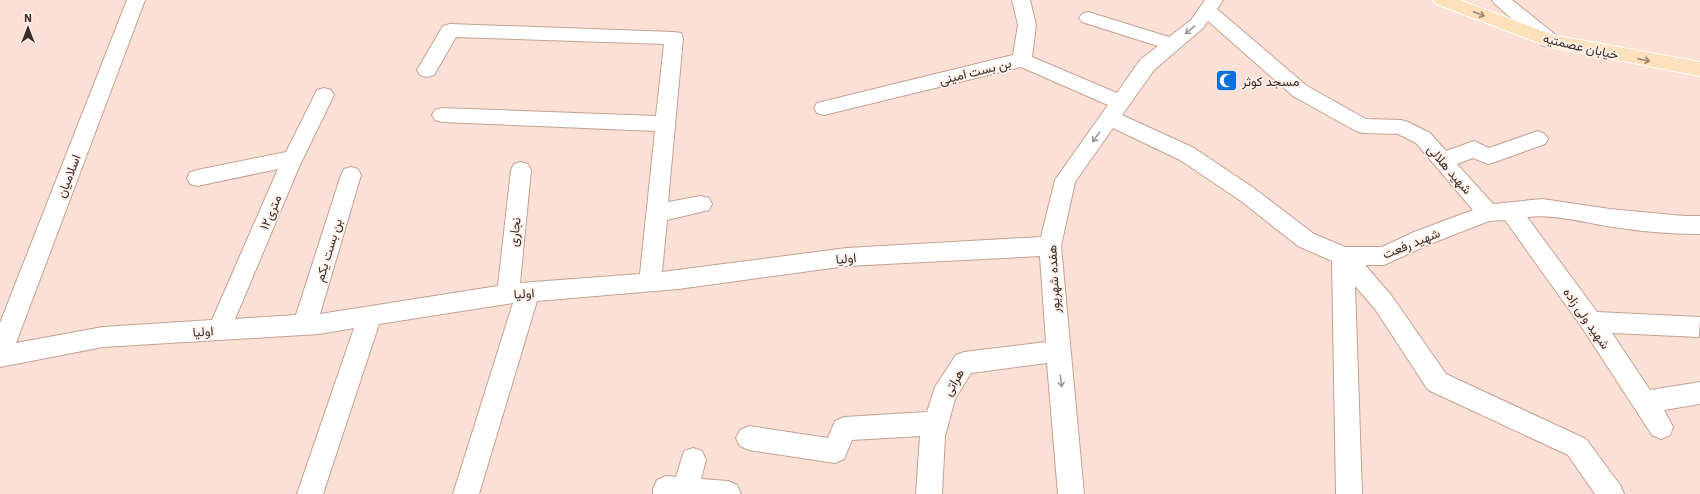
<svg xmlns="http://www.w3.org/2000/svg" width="1700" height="494" viewBox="0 0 1700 494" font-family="'IBM Plex Sans',Vazirmatn,sans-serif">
  <rect width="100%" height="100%" fill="#fce0d5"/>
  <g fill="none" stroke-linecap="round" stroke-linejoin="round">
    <defs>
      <g id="minor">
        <path d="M127 0H145L16 343 103 327 212 320 278 169 197 186 190 184 187 178 190 172 197 170 286 152 317 90 324 88 331 90 334 95 299 167 235 319 296 315 341 175 344 169 351 167 358 169 361 175 320 314 498 286 511 170 514 164 521 162 528 164 531 170 520 283 640 274 655 131 442 122 435 120 432 115 435 110 442 108 656 116 664 44 456 37 434 75 427 77 420 75 417 70 443 26 450 24 674 32 681 33 683 38 668 202 701 196 709 198 712 204 709 210 667 220 662 272 847 248 1041 237 1055 180 1108 105 1021 67 824 115 817 113 814 108 817 103 1013 55 1018 25 1012 0H1030L1036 25 1032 57 1117 93 1140 60 1158 46 1082 22 1079 18 1082 14 1088 12 1169 37 1191 20 1205 0H1223L1217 9 1307 86 1366 119 1401 120 1408 122 1430 133 1446 151 1474 141 1489 148 1538 131 1545 134 1548 139 1545 144 1495 162 1488 164 1473 158 1457 164 1493 204 1542 199 1610 209 1684 216H1700V234C1670 234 1637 231 1607 226 1581 222 1554 214 1527 217L1597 312 1700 317 1699 337 1612 333 1650 390 1700 382V404L1664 410 1673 427 1670 435 1661 439 1652 435 1583 329 1505 220 1489 221 1430 244 1384 265H1365L1391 295 1446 374 1586 439 1620 485 1624 494H1595L1568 455 1428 390 1375 309 1355 286 1362 494H1336L1332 261 1298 246 1241 201 1180 160 1113 128 1075 182 1061 246 1084 494H1058L1047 363 971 373 955 399 945 436 942 494H916L920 436 852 440 844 459 835 463 749 450 740 446 736 438 740 430 749 426 828 438 835 421 844 417 927 412 935 387 956 355 964 352 1046 342 1040 256 847 266 678 289 537 301 479 494H453L513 303 379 324 323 494H297L354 328 319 334 103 347 0 367V323ZM1208 21 1293 96 1356 131 1363 133 1398 134 1416 143 1473 210 1414 232 1382 247H1345L1314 234 1255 189 1194 148 1122 115 1154 70 1203 28Z"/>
        <polygon points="1492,0 1512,0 1557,36 1559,41 1557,46 1550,47 1543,46 1495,4"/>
        <polygon points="693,448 702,451 706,460 701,479 728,481 737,485 741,494 653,494 653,489 657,480 666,476 676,477 684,451"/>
      </g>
      <polygon id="major" points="1433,0 1460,0 1553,35 1700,62 1700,76 1550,47 1436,4"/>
    </defs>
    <!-- minor casing -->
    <use href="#minor" stroke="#c2a194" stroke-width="2"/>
    <!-- major casing -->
    <use href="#major" stroke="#fff" stroke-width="2"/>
    <!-- minor -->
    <use href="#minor" fill="#fff" fill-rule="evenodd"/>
    <!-- major -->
    <use href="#major" fill="#fde0bc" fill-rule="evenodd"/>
  </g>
  <!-- one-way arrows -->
  <defs><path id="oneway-shaft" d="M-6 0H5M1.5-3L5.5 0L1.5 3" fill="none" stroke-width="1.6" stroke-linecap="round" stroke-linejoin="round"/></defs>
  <g stroke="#9c8772">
    <use href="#oneway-shaft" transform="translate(1479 14) rotate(21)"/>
    <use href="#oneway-shaft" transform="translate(1644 60) rotate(11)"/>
  </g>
  <g stroke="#9d9694">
    <use href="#oneway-shaft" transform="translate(1190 30) rotate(141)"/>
    <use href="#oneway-shaft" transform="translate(1096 137) rotate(126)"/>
    <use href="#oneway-shaft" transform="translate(1061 381) rotate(84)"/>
  </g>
  <!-- icons -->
  <defs>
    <symbol id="mosque-square" viewBox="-11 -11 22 22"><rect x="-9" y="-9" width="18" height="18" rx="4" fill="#0c6ed7" stroke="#fff1eb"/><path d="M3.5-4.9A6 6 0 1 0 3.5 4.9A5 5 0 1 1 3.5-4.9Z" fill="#fff"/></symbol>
  </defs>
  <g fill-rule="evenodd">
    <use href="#mosque-square" x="1214" y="68" width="25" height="25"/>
  </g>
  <g text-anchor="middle" stroke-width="3.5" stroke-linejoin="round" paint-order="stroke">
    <!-- street labels -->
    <g font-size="13" fill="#3b2e29" stroke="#fff1eb">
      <text transform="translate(1581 46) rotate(13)" y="5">خیابان عصمتیه</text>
      <text transform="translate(975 71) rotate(-14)" y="5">بن بست امینی</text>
      <text transform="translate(1450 169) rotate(49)" y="5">شهید هلالی</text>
      <text transform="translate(68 176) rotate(-69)" y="5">اسلامیان</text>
      <text transform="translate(270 212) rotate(-67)" y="5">۱۲متری</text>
      <text transform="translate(514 232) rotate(-84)" y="5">نجاری</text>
      <text transform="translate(1411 243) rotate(-22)" y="5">شهید رفعت</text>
      <text transform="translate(328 250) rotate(-73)" y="5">بن بست یکم</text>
      <text transform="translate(846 258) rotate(-6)" y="5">اولیا</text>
      <text transform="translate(1053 279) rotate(-93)" y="5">هفده شهریور</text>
      <text transform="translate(524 293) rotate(-4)" y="5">اولیا</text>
      <text transform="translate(1587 318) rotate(55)" y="5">شهید ولی زاده</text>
      <text transform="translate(203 331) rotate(-4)" y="5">اولیا</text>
      <text transform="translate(953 382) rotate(-60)" y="5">هراتی</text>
    </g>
    <!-- poi labels -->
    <g font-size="13" fill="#3b2e29" stroke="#fff1eb" text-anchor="start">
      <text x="1242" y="86">مسجد کوثر</text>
    </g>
  </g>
  <!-- north arrow -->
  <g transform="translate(28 28)" stroke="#fff1eb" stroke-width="3" paint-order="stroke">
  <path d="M0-3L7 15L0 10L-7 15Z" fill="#3b2e29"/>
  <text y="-6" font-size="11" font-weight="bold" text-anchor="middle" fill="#3b2e29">N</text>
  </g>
</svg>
